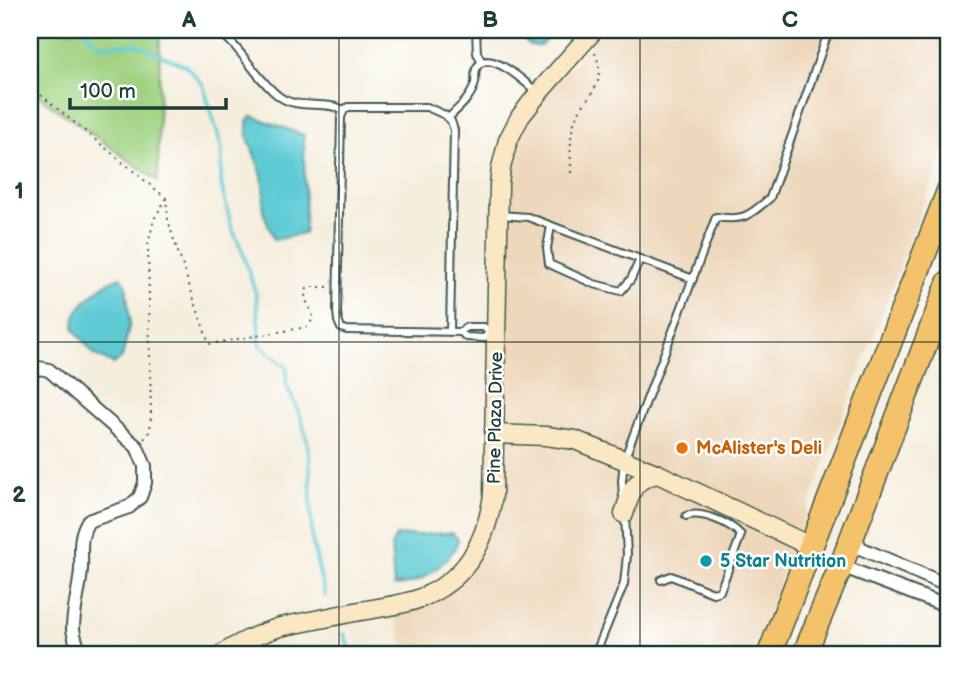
<svg xmlns="http://www.w3.org/2000/svg" width="979" height="685" viewBox="0 0 979 685" font-family="'Balsamiq Sans',sans-serif">
  <rect width="100%" height="100%" fill="#fff"/>
  <filter id="ink" filterUnits="userSpaceOnUse"><feTurbulence type="fractalNoise" baseFrequency=".0143" numOctaves="2"/><feDisplacementMap in="SourceGraphic" scale="14" xChannelSelector="R" yChannelSelector="G"/><feConvolveMatrix kernelMatrix="1 2 1 2 8 2 1 2 1" color-interpolation-filters="sRGB"/></filter>
  <filter id="wash" filterUnits="userSpaceOnUse"><feTurbulence type="fractalNoise" baseFrequency=".00686" numOctaves="4" result="noise"/><feDisplacementMap in="SourceGraphic" scale="28" xChannelSelector="R" yChannelSelector="G"/><feGaussianBlur stdDeviation="1.57" result="paint"/><feColorMatrix in="noise" values="0 0 0 0 0 0 0 0 0 0 0 0 0 0 0 0 0 1.4 0 .05"/><feComposite in="paint" operator="in"/></filter>
  <g filter="url(#wash)">
    <rect width="100%" height="100%" fill="#f5eedd"/>
    <!-- built -->
    <polygon fill="#eed7bb" points="602,30 949,30 949,138 752,655 417,655 404,645 392,612 483,554 507,166 518,135 534,107"/>
    <!-- green -->
    <polygon fill="#9ed180" stroke="#5e875a" stroke-width="2" points="30,30 160,30 158,181 30,90"/>
    <!-- water -->
    <g fill="#5dcad4" stroke="#3e8484" stroke-width="2">
      <polygon points="522,30 556,30 540,46 530,45 522,38"/>
      <polygon points="252,116 304,135 305,233 274,240 263,211 264,194 262,175 247,135 247,121"/>
      <path d="M121 277 126 284 130 323 122 358 113 364 94 354 74 329C75 325 74 321 75 317 80 303 106 281 121 277Z"/>
      <path d="M452 533 458 539C456 556 427 578 411 583 406 585 399 585 394 586L391 546 396 536Z"/>
    </g>
    <g fill="none" stroke-linecap="round" stroke-linejoin="round">
      <!-- stream -->
      <g stroke="#5dcad4" stroke-width="3.5">
        <polyline points="84,30 98,45 136,44 186,66 203,85 222,148 221,183 231,226 243,253 256,294 260,345 287,368 286,384 302,420 308,444 310,464 312,540 325,596"/>
        <polyline points="344,634 352,655"/>
      </g>
    </g>
  </g>
  <g filter="url(#ink)">
    <g fill="none" stroke-linecap="round" stroke-linejoin="round">
      <defs>
        <g id="lane">
          <path d="M215 30C238 41 257 81 280 97 299 110 324 100 344 110"/>
          <polyline points="476,30 477,53 482,62"/>
          <path d="M448 118C459 108 471 98 475 83 476 78 474 72 477 67 489 47 528 85 538 93"/>
          <polyline points="500,215 528,217 693,279"/>
          <polyline points="551,226 547,248 549,264 594,284 621,291 631,279 640,259"/>
          <polygon points="466,327 484,327 489,333 484,338 466,337 461,332"/>
          <polyline points="450,332 454,130 451,121 445,115 427,107 348,107 344,110 341,117 337,312 338,321 341,328 347,330 461,332"/>
          <path d="M623 498 622 481 624 460 716 217C744 221 749 216 770 198L829 30"/>
          <path d="M661 580 671 576 713 593 720 591 741 535C730 523 701 510 686 516"/>
          <polyline points="595,655 624,584 627,555 625,515"/>
        </g>
        <g id="street">
          <path d="M30 373 39 368 49 370 137 447 145 466V483L140 497 129 507 88 521C78 538 82 550 81 569 80 589 73 608 73 629 74 637 78 646 79 655"/>
          <polyline points="855,535 860,548 949,586"/>
          <polyline points="841,566 949,607"/>
        </g>
        <g id="secondary">
          <polyline points="495,434 546,436 575,440 658,474 812,547"/>
          <path d="M624 514C631 492 632 479 658 474"/>
          <path d="M221 655C240 642 258 634 280 627 305 622 330 617 355 612 376 608 398 606 418 599 466 581 486 543 493 495L499 185 501 168 508 140 520 117 541 90 594 30"/>
        </g>
        <g id="highway">
          <polyline points="769,655 949,190"/>
          <polyline points="804,655 841,566 949,282"/>
        </g>
      </defs>
      <!-- lane casing -->
      <use href="#lane" stroke="#3f584d" stroke-width="10"/>
      <!-- street casing -->
      <use href="#street" stroke="#3f584d" stroke-width="16"/>
      <!-- secondary casing -->
      <use href="#secondary" stroke="#3f584d" stroke-width="21"/>
      <!-- highway casing -->
      <use href="#highway" stroke="#3f584d" stroke-width="26"/>
      <!-- path -->
      <g stroke="#3f584d" stroke-width="2" stroke-dasharray="2 5" stroke-linecap="butt">
        <path d="M30 86 166 198 168 219 172 234 209 344 307 327 313 319C313 309 302 300 306 290L309 287H331"/>
        <path d="M571 173C571 156 569 139 574 123 582 97 610 88 595 53"/>
        <polyline points="144,439 150,431 151,417 148,245 154,219 166,199"/>
      </g>
      <!-- lane -->
      <use href="#lane" stroke="#fff" stroke-width="6"/>
      <!-- street -->
      <use href="#street" stroke="#fff" stroke-width="12"/>
      <!-- secondary -->
      <use href="#secondary" stroke="#fbe7c3" stroke-width="18"/>
      <!-- highway -->
      <use href="#highway" stroke="#f4c26a" stroke-width="23"/>
    </g>
  </g>
  <!-- grid -->
  <path fill="none" stroke="#1f3d34" stroke-width="2" stroke-opacity="0.55" d="M339 30V655M640 30V655M30 342H949"/>
  <!-- markers -->
  <circle fill="#e8710a" stroke="#fff" stroke-width="2.5" cx="682" cy="448" r="7"/>
  <circle fill="#0f9aa8" stroke="#fff" stroke-width="2.5" cx="706" cy="561" r="7"/>
  <g text-anchor="middle" stroke-width="5" stroke-linejoin="round" paint-order="stroke">
    <!-- street labels -->
    <g font-size="18" fill="#1f3d34" stroke="#fff">
      <text transform="translate(495 418) rotate(-89)" y="6">Pine Plaza Drive</text>
    </g>
    <!-- food labels -->
    <g font-size="18" font-weight="bold" fill="#c56008" stroke="#fff" text-anchor="start">
      <text x="696" y="454">McAlister's Deli</text>
    </g>
    <!-- culture labels -->
    <g font-size="18" font-weight="bold" fill="#0d838f" stroke="#fff" text-anchor="start">
      <text x="720" y="567">5 Star Nutrition</text>
    </g>
  </g>
  <!-- margin -->
  <rect width="979" height="685" fill="none" stroke="#fff" stroke-width="77"/>
  <!-- scale -->
  <path d="M70 98v10h156v-10" fill="none" stroke="#1f3d34" stroke-width="3.5"/>
  <text x="80" y="98" font-size="21" fill="#1f3d34" stroke="#ffffff" stroke-width="5" paint-order="stroke">100 m</text>
  <rect x="38" y="38" width="902" height="608" fill="none" stroke="#1f3d34" stroke-width="2.5"/>
  <g font-size="23" text-anchor="middle" font-weight="bold" fill="#1f3d34">
    <text x="189" y="27">A</text>
    <text x="490" y="27">B</text>
    <text x="790" y="27">C</text>
    <text x="19" y="198">1</text>
    <text x="19" y="502">2</text>
  </g>
</svg>
